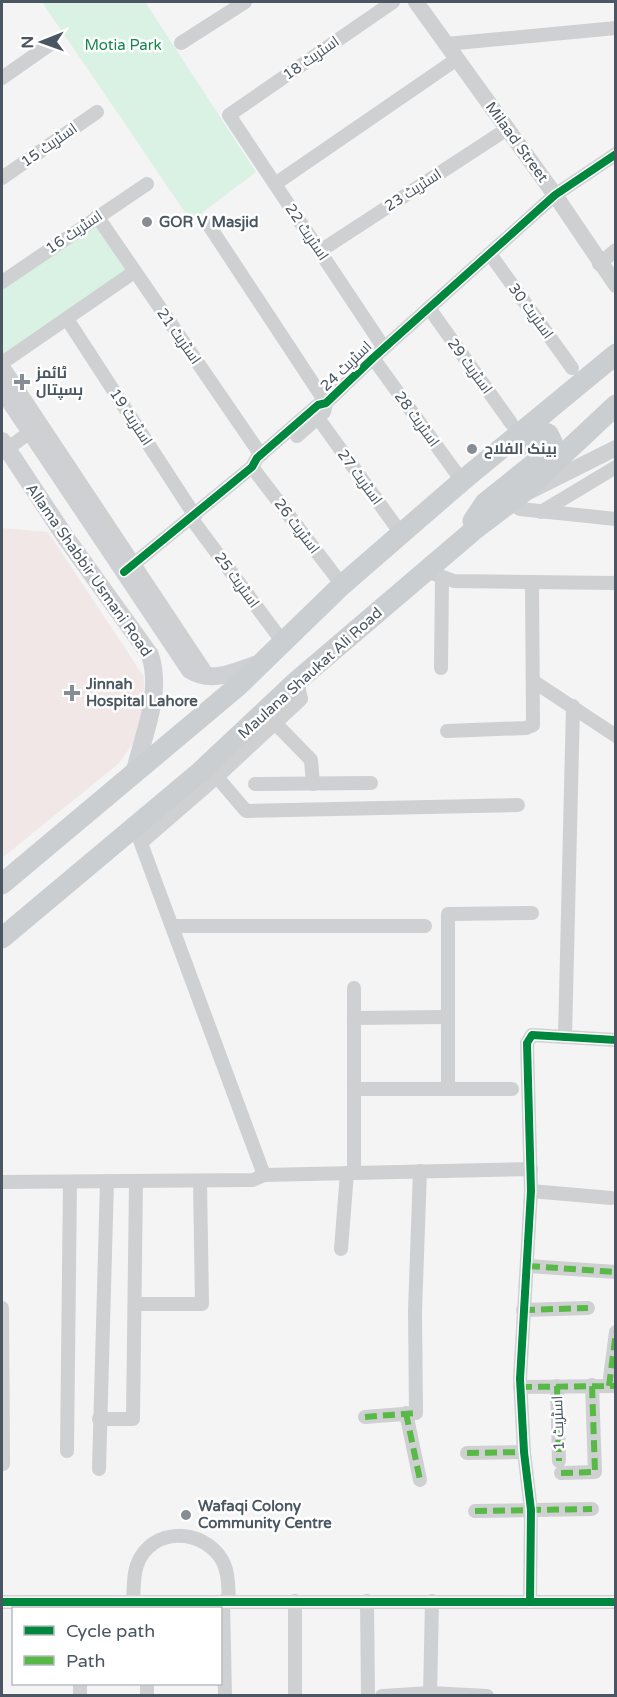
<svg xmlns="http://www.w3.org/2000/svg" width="617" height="1697" viewBox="0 0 617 1697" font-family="'Varela Round',Cairo,sans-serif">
  <rect width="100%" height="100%" fill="#f4f4f4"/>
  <!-- medical -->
  <polygon fill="#f1e7e6" points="2,528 48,532 144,677 143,710 134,742 118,764 2,858"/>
  <!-- green -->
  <g fill="#d9f2e3">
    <polygon points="42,2 145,2 256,172 191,221"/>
    <polygon points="96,221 128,271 2,356 2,285"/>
  </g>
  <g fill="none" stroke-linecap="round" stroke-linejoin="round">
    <!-- minor -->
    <g stroke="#ced0d2" stroke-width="14">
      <polyline points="181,43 245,2"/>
      <polyline points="446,44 616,28"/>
      <polyline points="2,78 52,43"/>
      <polyline points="2,178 97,112"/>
      <polyline points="275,184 457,59"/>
      <polyline points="97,216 261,455"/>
      <polyline points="208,224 326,403 324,412 297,436"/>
      <polyline points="320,251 507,129"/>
      <polyline points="490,254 572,368"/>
      <polyline points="599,264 616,250"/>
      <polyline points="2,282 147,184"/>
      <polyline points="429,308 511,423"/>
      <polyline points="67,319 195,516"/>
      <polyline points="384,348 229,115 393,2"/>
      <polyline points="373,358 462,481"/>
      <polyline points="2,363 134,272"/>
      <polyline points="2,365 209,677"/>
      <polyline points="318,418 402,535"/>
      <polyline points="2,453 30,432"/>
      <polyline points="252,467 342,585"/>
      <polyline points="510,502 520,509 616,519"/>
      <polyline points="541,512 616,467"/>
      <polyline points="191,518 282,641"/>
      <polyline points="426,571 454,581 616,583"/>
      <polyline points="124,572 252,467 257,458 318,405 326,403 373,358 555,195 616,154"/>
      <polyline points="441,668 442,579"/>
      <polyline points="533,681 616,736"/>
      <polyline points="276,724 311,760 313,784"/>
      <polyline points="447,731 526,728 533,725 532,582"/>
      <polyline points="217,777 246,811 518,805"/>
      <polyline points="255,784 371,783"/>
      <polyline points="135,827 264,1175"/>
      <polyline points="142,842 217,777 301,699 297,681"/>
      <polyline points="173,926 425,926"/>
      <polyline points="354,988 354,1173"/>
      <polyline points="354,1018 447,1017"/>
      <polyline points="565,1037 573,706"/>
      <polyline points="354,1089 512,1089"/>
      <polyline points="448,1089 448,914 532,913"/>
      <polyline points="2,1182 253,1180 264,1175 531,1169"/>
      <polyline points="531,1191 611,1198"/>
      <polyline points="341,1249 347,1173"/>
      <polyline points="528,1266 616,1272"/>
      <polyline points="135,1304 202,1304 200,1181"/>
      <polyline points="2,1308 3,1464"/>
      <polyline points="523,1310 588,1308"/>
      <polyline points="557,1386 559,1461"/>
      <polyline points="609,1386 616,1332"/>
      <polyline points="520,1387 616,1386"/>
      <polyline points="406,1413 420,1480"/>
      <polyline points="365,1417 416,1413 415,1311 420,1171"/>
      <polyline points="99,1419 133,1419 136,1181"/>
      <polyline points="67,1451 70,1182"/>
      <polyline points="467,1453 524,1452"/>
      <polyline points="99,1469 107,1181"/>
      <polyline points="561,1473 595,1472 592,1385"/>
      <polyline points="475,1511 592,1509"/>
      <path d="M133 1601C134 1589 133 1576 137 1565 151 1526 203 1528 222 1560 229 1572 228 1587 229 1601"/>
      <polyline points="223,1601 225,1696"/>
      <polyline points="295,1601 295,1696"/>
      <polyline points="367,1601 368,1696"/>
      <polyline points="2,1602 616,1602"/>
      <polyline points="530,1602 531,1510 524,1452 520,1379 531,1191 527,1043 532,1035 616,1040"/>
      <polyline points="80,1684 80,1696"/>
      <polyline points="147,1684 147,1696"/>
      <polyline points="382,1696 430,1693 487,1696"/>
      <polyline points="430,1696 432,1601"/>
    </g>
    <!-- tertiary -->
    <g stroke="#ced0d2" stroke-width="16">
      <polyline points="416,2 555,195 616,285"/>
      <polyline points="528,492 616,448"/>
    </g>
    <!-- secondary -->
    <g stroke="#ced0d4" stroke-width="18">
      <path d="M2 389 190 670C212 684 236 671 258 664"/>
      <path d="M2 441 66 538 150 655C163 694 142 737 134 775"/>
    </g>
    <!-- primary -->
    <g stroke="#caced1" stroke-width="21">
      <polyline points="473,521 485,503 546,454 552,442 548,434 542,432 519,446"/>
      <polyline points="2,884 238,686 342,585 462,481 616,354"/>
      <polyline points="2,938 200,772 297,681 474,530 520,495 616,405"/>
    </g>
    <!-- quiet -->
    <g stroke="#58b947" stroke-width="6" stroke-dasharray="12 6" stroke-linecap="butt">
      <polyline points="528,1266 616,1272"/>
      <polyline points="523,1310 588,1308"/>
      <polyline points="557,1386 559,1461"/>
      <polyline points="609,1386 616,1332"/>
      <polyline points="520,1387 616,1386"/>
      <polyline points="406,1413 420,1480"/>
      <polyline points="365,1417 416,1413"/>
      <polyline points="467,1453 524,1452"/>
      <polyline points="561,1473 595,1472 592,1385"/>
      <polyline points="475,1511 592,1509"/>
    </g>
    <defs>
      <g id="cycleway">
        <polyline points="124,572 252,467 257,458 318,405 326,403 373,358 555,195 616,154"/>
        <polyline points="2,1602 616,1602"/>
        <polyline points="530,1602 531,1510 524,1452 520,1379 531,1191 527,1043 532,1035 616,1040"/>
      </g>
    </defs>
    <!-- cycleway casing -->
    <use href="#cycleway" stroke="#fff" stroke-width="11"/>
    <!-- cycleway -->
    <use href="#cycleway" stroke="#00873e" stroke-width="8"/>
  </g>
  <!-- markers -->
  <g fill="#868d94" stroke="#fff" stroke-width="2">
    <circle cx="147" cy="222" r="6"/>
    <path d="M19 373h6v6h6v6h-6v6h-6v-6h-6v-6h6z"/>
    <circle cx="472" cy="449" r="6"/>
    <path d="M69 684h6v6h6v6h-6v6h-6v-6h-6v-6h6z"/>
    <circle cx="186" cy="1515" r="6"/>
  </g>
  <g text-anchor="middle" stroke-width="5" stroke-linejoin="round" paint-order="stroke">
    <!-- park labels -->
    <g font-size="15" fill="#17864f" stroke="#fff">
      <text x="123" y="50">Motia Park</text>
    </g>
    <!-- street labels -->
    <g font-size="15" fill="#4a5661" stroke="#fff">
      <text transform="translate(311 58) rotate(-35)" y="5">اسٹریٹ 18</text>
      <text transform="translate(517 142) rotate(54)" y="5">Milaad Street</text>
      <text transform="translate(49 145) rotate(-35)" y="5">اسٹریٹ 15</text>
      <text transform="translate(413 190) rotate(-33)" y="5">اسٹریٹ 23</text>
      <text transform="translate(74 232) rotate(-34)" y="5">اسٹریٹ 16</text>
      <text transform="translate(307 232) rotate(56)" y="5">اسٹریٹ 22</text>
      <text transform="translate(531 311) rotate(54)" y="5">اسٹریٹ 30</text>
      <text transform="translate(179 336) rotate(55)" y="5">اسٹریٹ 21</text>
      <text transform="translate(346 366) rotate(-44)" y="5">اسٹریٹ 24</text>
      <text transform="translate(470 366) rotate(54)" y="5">اسٹریٹ 29</text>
      <text transform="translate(131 417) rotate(57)" y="5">اسٹریٹ 19</text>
      <text transform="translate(417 419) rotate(54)" y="5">اسٹریٹ 28</text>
      <text transform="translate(360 477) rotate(54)" y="5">اسٹریٹ 27</text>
      <text transform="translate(297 526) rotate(53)" y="5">اسٹریٹ 26</text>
      <text transform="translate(89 570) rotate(55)" y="5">Allama Shabbir Usmani Road</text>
      <text transform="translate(237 580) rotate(54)" y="5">اسٹریٹ 25</text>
      <text transform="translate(310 673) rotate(-42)" y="5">Maulana Shaukat Ali Road</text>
      <text transform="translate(558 1423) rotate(-92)" y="5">اسٹریٹ 1</text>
    </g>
    <!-- poi labels -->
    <g font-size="15" font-weight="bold" fill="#4a5661" stroke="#fff" text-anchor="start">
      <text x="159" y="227">GOR V Masjid</text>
      <text x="36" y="378">ٹائمز<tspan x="36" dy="17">ہسپتال</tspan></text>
      <text x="484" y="454">بینک الفلاح</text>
      <text x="86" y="689">Jinnah<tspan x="86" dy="17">Hospital Lahore</tspan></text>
      <text x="198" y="1511">Wafaqi Colony<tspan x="198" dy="17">Community Centre</tspan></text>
    </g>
  </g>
  <!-- border -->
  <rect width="617" height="1697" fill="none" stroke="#4a5661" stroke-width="6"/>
  <!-- legend -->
  <rect x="12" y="1607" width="210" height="78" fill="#ffffff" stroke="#b7bbc0" stroke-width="1.5"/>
  <rect x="24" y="1626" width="30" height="9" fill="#00873e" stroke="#b7bbc0" stroke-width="1.5"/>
  <text x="66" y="1637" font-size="18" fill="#4a5661">Cycle path</text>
  <rect x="24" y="1656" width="30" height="9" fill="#58b947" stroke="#b7bbc0" stroke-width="1.5"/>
  <text x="66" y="1667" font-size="18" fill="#4a5661">Path</text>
  <!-- north arrow -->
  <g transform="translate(42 42) rotate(269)" stroke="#ffffff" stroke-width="4.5" paint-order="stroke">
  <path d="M0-4.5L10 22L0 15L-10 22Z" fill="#4a5661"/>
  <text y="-9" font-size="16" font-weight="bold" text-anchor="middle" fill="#4a5661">N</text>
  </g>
</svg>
